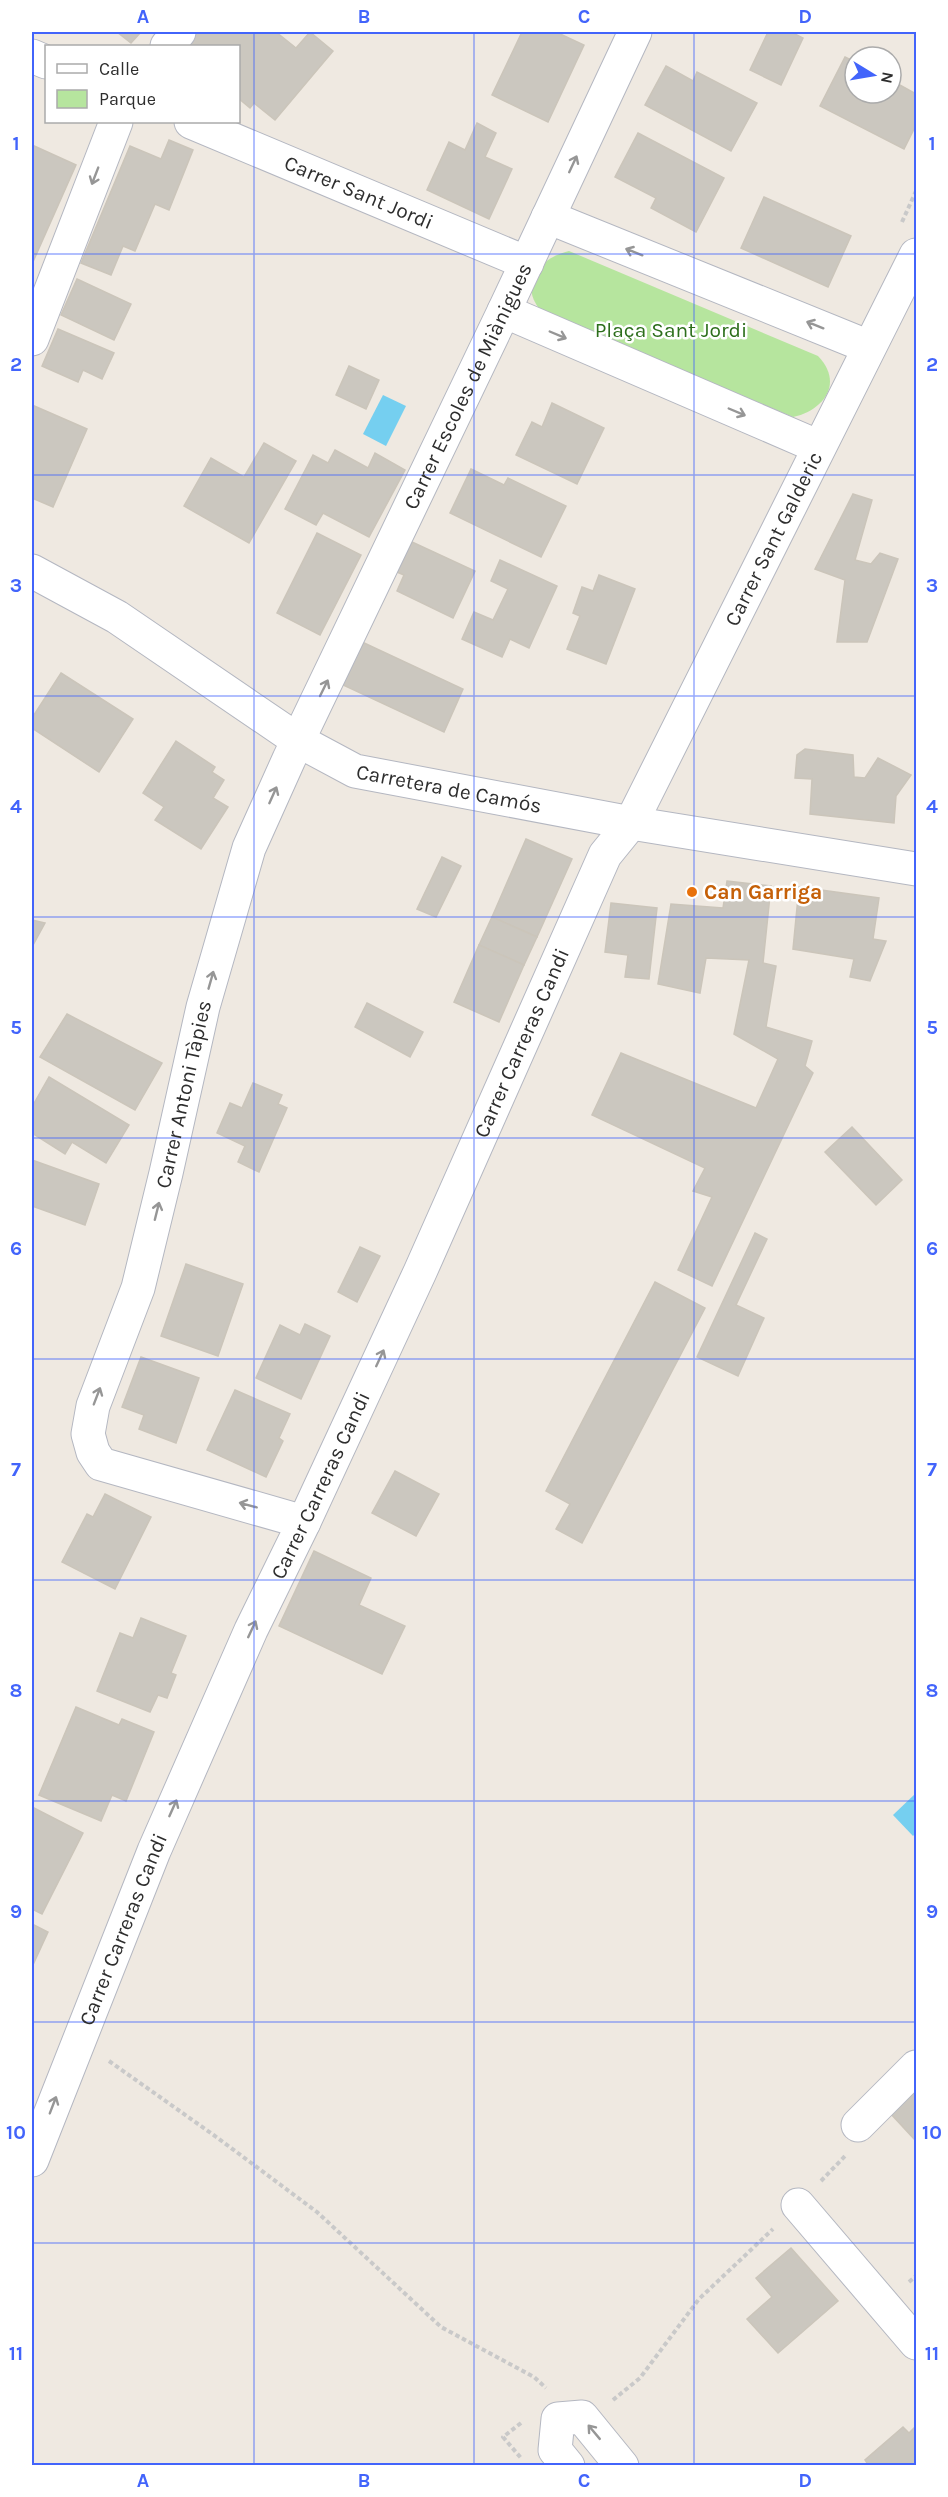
<svg xmlns="http://www.w3.org/2000/svg" width="948" height="2497" font-family="Karla,sans-serif">
<rect width="100%" height="100%" fill="#efe9e1"/>
<path fill="#b6e59e" d="M569,251l249,105c26,27 6,54 -25,61l-252,-106c-23,-27 -2,-53 28,-60z"/>
<g fill="#75cff0">
<polygon points="383,395 406,406 386,446 363,434"/>
<polygon points="916,1793 916,1833 913,1836 893,1815"/>
</g>
<g fill="#cbc7bf" stroke="#cbc5ba" stroke-width="1.5">
<polygon points="117,32 141,32 131,43"/>
<polygon points="196,32 276,32 296,48 310,32 333,51 275,120 254,103 250,108 238,98 238,46 183,46"/>
<polygon points="522,32 556,32 584,45 548,122 492,95"/>
<polygon points="768,32 791,32 803,38 781,85 750,70"/>
<polygon points="845,57 855,62 855,93 891,93 891,80 916,94 916,125 904,149 820,106"/>
<polygon points="666,66 693,81 697,72 757,103 731,151 645,105"/>
<polygon points="477,123 496,133 485,157 512,169 489,219 427,190 449,142 465,150"/>
<polygon points="638,133 724,178 696,232 651,208 656,198 615,177"/>
<polygon points="169,140 193,150 169,210 155,204 135,251 123,246 111,275 81,263 130,146 161,159"/>
<polygon points="32,145 76,165 32,264"/>
<polygon points="764,197 851,236 828,287 741,248"/>
<polygon points="77,279 131,304 114,340 61,315"/>
<polygon points="58,329 114,353 102,379 83,370 78,382 42,366"/>
<polygon points="349,366 379,380 366,409 336,395"/>
<polygon points="552,403 604,428 577,484 516,455 532,422 542,427"/>
<polygon points="32,405 87,429 53,507 32,498"/>
<polygon points="264,443 296,461 249,543 184,506 211,458 244,477"/>
<polygon points="335,450 368,468 375,453 405,470 369,537 323,513 316,525 285,509 313,455 328,463"/>
<polygon points="471,469 504,485 508,478 566,506 541,557 450,513"/>
<polygon points="853,494 872,500 855,560 871,564 880,553 898,559 867,642 837,642 845,580 815,569"/>
<polygon points="317,533 361,555 320,635 277,613"/>
<polygon points="412,542 475,571 453,618 397,591 404,575 397,572"/>
<polygon points="500,560 557,586 529,648 510,639 502,657 462,639 474,612 493,620 508,589 491,581"/>
<polygon points="599,575 635,589 606,664 567,649 580,616 573,613 582,587 593,591"/>
<polygon points="362,642 463,689 444,732 343,685"/>
<polygon points="61,673 133,719 99,772 32,728 32,718"/>
<polygon points="176,741 215,767 212,772 224,780 213,798 228,807 201,849 155,820 164,807 143,793"/>
<polygon points="805,749 853,755 854,777 865,778 878,758 911,775 896,796 894,823 810,814 812,779 795,778 797,755"/>
<polygon points="526,839 572,859 537,937 492,917"/>
<polygon points="442,857 461,866 436,917 417,909"/>
<polygon points="727,881 771,886 763,963 776,966 766,1027 812,1041 805,1066 813,1073 712,1286 678,1270 712,1197 693,1191 705,1168 592,1115 621,1053 756,1108 778,1059 734,1034 749,960 706,958 700,993 658,984 671,904 723,908"/>
<polygon points="799,887 879,898 873,939 886,941 870,981 850,977 854,959 793,949"/>
<polygon points="611,903 657,908 649,979 625,977 628,955 605,952"/>
<polygon points="492,917 537,937 524,965 479,945"/>
<polygon points="32,920 45,923 32,947"/>
<polygon points="479,945 524,965 499,1022 454,1002"/>
<polygon points="367,1003 423,1032 410,1057 355,1027"/>
<polygon points="67,1014 162,1063 135,1110 40,1057"/>
<polygon points="49,1077 129,1125 106,1163 72,1142 65,1154 32,1133 32,1107"/>
<polygon points="253,1083 282,1095 278,1104 287,1108 259,1172 238,1162 245,1146 217,1133 230,1103 242,1108"/>
<polygon points="852,1127 902,1180 876,1205 825,1152"/>
<polygon points="32,1160 99,1184 85,1225 32,1206"/>
<polygon points="755,1233 767,1239 736,1305 764,1318 738,1376 697,1357"/>
<polygon points="360,1247 380,1256 357,1302 338,1292"/>
<polygon points="186,1264 243,1284 218,1356 161,1336"/>
<polygon points="655,1282 705,1308 582,1543 556,1529 570,1504 546,1491"/>
<polygon points="305,1324 330,1336 301,1399 256,1378 280,1325 300,1335"/>
<polygon points="141,1357 199,1378 176,1443 139,1429 144,1415 122,1407"/>
<polygon points="235,1390 290,1414 279,1438 283,1441 266,1477 207,1450"/>
<polygon points="395,1471 439,1494 416,1536 372,1513"/>
<polygon points="105,1494 151,1517 115,1589 62,1562 87,1514 93,1517"/>
<polygon points="314,1551 371,1578 359,1605 405,1626 382,1674 279,1626"/>
<polygon points="141,1618 186,1636 171,1673 176,1675 167,1698 158,1695 150,1712 97,1691 120,1633 133,1638"/>
<polygon points="76,1707 119,1725 122,1719 154,1732 126,1801 112,1795 101,1821 39,1795"/>
<polygon points="32,1807 83,1833 42,1914 32,1909"/>
<polygon points="32,1924 48,1932 32,1967"/>
<polygon points="916,2086 916,2141 890,2113"/>
<polygon points="791,2248 838,2301 778,2353 747,2319 772,2297 756,2278"/>
<polygon points="916,2426 916,2466 869,2466 865,2460 903,2427 909,2433"/>
</g>
<g fill="none" stroke-linecap="round" stroke-linejoin="round">
<g stroke="#b4b7c1" stroke-width="35">
<g id="street">
<polyline points="167,46 179,32"/>
<polyline points="32,56 46,62"/>
<path id="s1" d="M191,122l336,141"/>
<polyline points="548,217 869,347"/>
<polyline points="504,311 819,447"/>
<polyline points="32,339 116,122"/>
<path id="s2" d="M304,1522l-203,-58 -8,-12 -5,-18 5,-28 45,-118 28,-115 37,-166 46,-159 40,-89 215,-448 131,-279"/>
<polyline points="858,2125 916,2067"/>
<path id="s3" d="M32,2160l122,-309 97,-221 53,-108 116,-250 185,-417 26,-32"/>
<polyline points="798,2205 916,2343"/>
<polyline points="568,2466 555,2450 558,2419 582,2417 622,2466"/>
</g>
</g>
<g stroke="#b4b7c1" stroke-width="35">
<g id="secondary">
<path id="s4" d="M32,571l85,46 182,124 56,30 276,52 285,46"/>
<path id="s5" d="M631,823l285,-568"/>
</g>
</g>
<g stroke="#c9c9c9" stroke-width="4" stroke-dasharray="4.5 3" stroke-linecap="butt">
<polyline points="902,222 916,191"/>
<polyline points="109,2061 215,2136 317,2212 441,2327 534,2377 546,2388"/>
<polyline points="821,2181 845,2156"/>
<polyline points="909,2282 916,2276"/>
<polyline points="613,2400 640,2378 699,2299 773,2229"/>
<polyline points="521,2423 503,2437 521,2458"/>
</g>
<use href="#street" stroke="#fff" stroke-width="33"/>
<use href="#secondary" stroke="#fff" stroke-width="33"/>
</g>
<defs><path id="oneway-shaft" d="M-6 0H5M1.5-3L5.5 0L1.5 3" fill="none" stroke-width="1.6" stroke-linecap="round" stroke-linejoin="round" transform="scale(1.5)"/></defs>
<g stroke="#969696">
<use href="#oneway-shaft" transform="translate(573 164) rotate(-65)"/>
<use href="#oneway-shaft" transform="translate(95 176) rotate(111)"/>
<use href="#oneway-shaft" transform="translate(634 252) rotate(-158)"/>
<use href="#oneway-shaft" transform="translate(815 325) rotate(-158)"/>
<use href="#oneway-shaft" transform="translate(558 335) rotate(23)"/>
<use href="#oneway-shaft" transform="translate(737 412) rotate(23)"/>
<use href="#oneway-shaft" transform="translate(324 688) rotate(-64)"/>
<use href="#oneway-shaft" transform="translate(273 795) rotate(-66)"/>
<use href="#oneway-shaft" transform="translate(211 980) rotate(-74)"/>
<use href="#oneway-shaft" transform="translate(157 1211) rotate(-76)"/>
<use href="#oneway-shaft" transform="translate(380 1358) rotate(-65)"/>
<use href="#oneway-shaft" transform="translate(97 1396) rotate(-69)"/>
<use href="#oneway-shaft" transform="translate(248 1505) rotate(-165)"/>
<use href="#oneway-shaft" transform="translate(252 1629) rotate(-65)"/>
<use href="#oneway-shaft" transform="translate(173 1808) rotate(-66)"/>
<use href="#oneway-shaft" transform="translate(53 2105) rotate(-69)"/>
<use href="#oneway-shaft" transform="translate(594 2432) rotate(-130)"/>
</g>
<path fill="none" stroke="#4264fb" stroke-width="1.5" stroke-opacity="0.55" d="M254,32v2434M474,32v2434M694,32v2434M32,254h884M32,475h884M32,696h884M32,917h884M32,1138h884M32,1359h884M32,1580h884M32,1801h884M32,2022h884M32,2243h884"/>
<circle fill="#e8710a" stroke="#fff" stroke-width="2" cx="692" cy="892" r="6"/>
<g text-anchor="middle" dominant-baseline="central" stroke-width="5" stroke-linejoin="round" paint-order="stroke">
<g font-size="21" fill="#2e2e2e" stroke="#fff">
<text stroke="none"><textPath href="#s1" startOffset="182">Carrer Sant Jordi</textPath></text>
<text stroke="none"><textPath href="#s2" startOffset="1364">Carrer Escoles de Miànigues</textPath></text>
<text stroke="none"><textPath href="#s5" startOffset="318">Carrer Sant Galderic</textPath></text>
<text stroke="none"><textPath href="#s4" startOffset="476">Carretera de Camós</textPath></text>
<text stroke="none"><textPath href="#s3" startOffset="1220">Carrer Carreras Candi</textPath></text>
<text stroke="none"><textPath href="#s2" startOffset="598">Carrer Antoni Tàpies</textPath></text>
<text stroke="none"><textPath href="#s3" startOffset="734">Carrer Carreras Candi</textPath></text>
<text stroke="none"><textPath href="#s3" startOffset="248">Carrer Carreras Candi</textPath></text>
</g>
<g font-size="21" fill="#2c6e1b" stroke="#fff">
<text x="671" y="330">Plaça Sant Jordi</text>
</g>
<g font-size="21" font-weight="bold" fill="#c56008" stroke="#fff" text-anchor="start">
<text x="704" y="892">Can Garriga</text>
</g>
</g>
<rect width="948" height="2497" fill="none" stroke="#ffffff" stroke-width="66"/>
<rect x="45" y="45" width="195" height="78" fill="#ffffff" stroke="#ababab" stroke-width="1.5"/>
<rect x="57" y="64" width="30" height="9" fill="#ffffff" stroke="#ababab" stroke-width="1.5"/>
<text x="99" y="75" font-size="18" fill="#2e2e2e">Calle</text>
<rect x="57" y="90" width="30" height="18" fill="#b6e59e" stroke="#ababab" stroke-width="1.5"/>
<text x="99" y="105" font-size="18" fill="#2e2e2e">Parque</text>
<g transform="translate(873 75) rotate(101)"><circle r="28" fill="#ffffff" stroke="#ababab" stroke-width="1.5"/>
<path d="M0-4.5L10 22L0 15L-10 22Z" fill="#4264fb"/>
<text y="-9" font-size="16" font-weight="bold" text-anchor="middle" fill="#2e2e2e">N</text>
</g>
<rect x="33" y="33" width="882" height="2431" fill="none" stroke="#4264fb" stroke-width="2"/>
<g font-size="20" text-anchor="middle" font-weight="bold" fill="#4264fb">
<text x="143" y="23">A</text>
<text x="364" y="23">B</text>
<text x="584" y="23">C</text>
<text x="805" y="23">D</text>
<text x="16" y="150">1</text>
<text x="932" y="150">1</text>
<text x="16" y="371">2</text>
<text x="932" y="371">2</text>
<text x="16" y="592">3</text>
<text x="932" y="592">3</text>
<text x="16" y="813">4</text>
<text x="932" y="813">4</text>
<text x="16" y="1034">5</text>
<text x="932" y="1034">5</text>
<text x="16" y="1255">6</text>
<text x="932" y="1255">6</text>
<text x="16" y="1476">7</text>
<text x="932" y="1476">7</text>
<text x="16" y="1697">8</text>
<text x="932" y="1697">8</text>
<text x="16" y="1918">9</text>
<text x="932" y="1918">9</text>
<text x="16" y="2139">10</text>
<text x="932" y="2139">10</text>
<text x="16" y="2360">11</text>
<text x="932" y="2360">11</text>
<text x="143" y="2487">A</text>
<text x="364" y="2487">B</text>
<text x="584" y="2487">C</text>
<text x="805" y="2487">D</text>
</g>
</svg>
